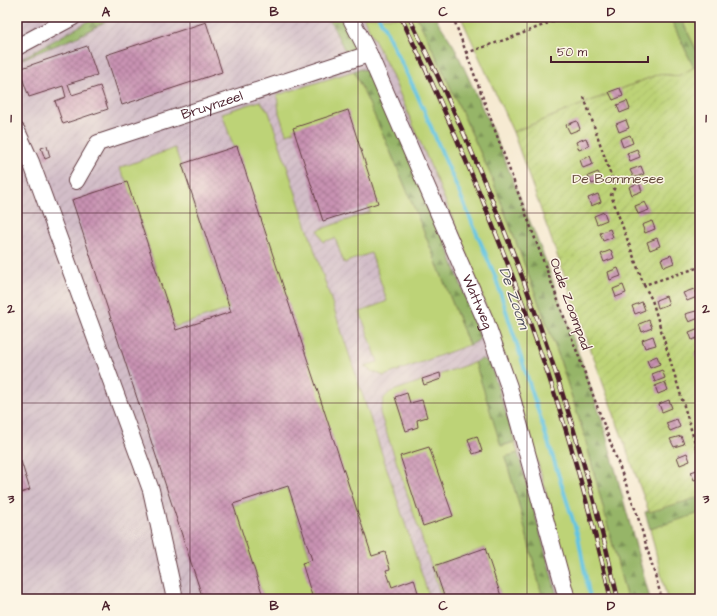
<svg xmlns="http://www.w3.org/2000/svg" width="717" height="616" font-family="'Architects Daughter',sans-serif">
<defs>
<pattern id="industrial-furrows" width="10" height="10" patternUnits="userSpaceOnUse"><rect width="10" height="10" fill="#d2bdc8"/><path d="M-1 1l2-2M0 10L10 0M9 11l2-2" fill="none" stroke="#b6a2ac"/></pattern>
<pattern id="forest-firs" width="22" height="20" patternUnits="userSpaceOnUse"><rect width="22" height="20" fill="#96b568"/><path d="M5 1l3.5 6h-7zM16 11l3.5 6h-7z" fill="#7c9356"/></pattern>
<pattern id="garden-furrows" width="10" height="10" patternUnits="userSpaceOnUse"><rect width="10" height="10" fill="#bdd377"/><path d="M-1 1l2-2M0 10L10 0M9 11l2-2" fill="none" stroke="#a4b567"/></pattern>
<pattern id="building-cross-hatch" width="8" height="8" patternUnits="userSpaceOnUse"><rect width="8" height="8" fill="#c892b2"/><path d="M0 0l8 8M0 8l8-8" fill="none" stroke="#a47791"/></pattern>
</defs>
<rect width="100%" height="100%" fill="#fcf5e5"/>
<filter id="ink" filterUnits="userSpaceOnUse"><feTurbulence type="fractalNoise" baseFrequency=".025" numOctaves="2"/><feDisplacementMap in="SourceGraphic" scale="8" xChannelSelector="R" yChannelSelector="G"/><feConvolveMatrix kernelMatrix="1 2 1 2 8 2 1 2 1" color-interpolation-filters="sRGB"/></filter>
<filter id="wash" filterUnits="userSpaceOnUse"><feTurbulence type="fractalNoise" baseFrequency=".012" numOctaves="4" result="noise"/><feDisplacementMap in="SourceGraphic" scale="16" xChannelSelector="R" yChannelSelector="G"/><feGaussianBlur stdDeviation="0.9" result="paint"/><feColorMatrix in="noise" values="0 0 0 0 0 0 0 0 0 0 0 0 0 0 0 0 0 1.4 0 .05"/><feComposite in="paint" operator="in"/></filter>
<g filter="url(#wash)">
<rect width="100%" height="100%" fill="#f6ead2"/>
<polygon fill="url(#industrial-furrows)" points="17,17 391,17 572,517 580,599 17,599"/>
<g fill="#bdd377" stroke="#847951">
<polygon points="363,17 417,17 438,60 492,178 558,354 584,434 627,599 575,599 540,470 506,361 459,233 390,71"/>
<polygon points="461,17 670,17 694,68 678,76 659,74 513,132"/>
<polygon points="680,17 700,17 700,53 698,53"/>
<path d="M354,71c42,89 79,182 115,274l-85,31 -13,-5 -7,-5 14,-4 -18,-50 27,-11 -16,-48 -27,10 -9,-25 -12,4 -5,-12 52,-18 -32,-96 -52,18 -7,-21 -2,-18z"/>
<polygon points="260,101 269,112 430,599 385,599 222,113"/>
<polygon points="175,148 229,309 175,327 127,182 119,168"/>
<polygon points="475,362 502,446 515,442 518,453 505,457 518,501 543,599 502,599 485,548 434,566 445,599 442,599 380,413 384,398 390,392"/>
<polygon points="287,488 324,599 264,599 233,506"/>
<polygon points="700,502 700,599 667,599 650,529"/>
</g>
<g fill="url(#forest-firs)" stroke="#706a4a">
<polygon points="96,17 114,17 79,36 17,61"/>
<polygon points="328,17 344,17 362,50 347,55"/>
<polygon points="417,17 435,17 454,46 495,136 545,259 602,420 650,599 627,599 584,434 558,354 492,178 438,60"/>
<polygon points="670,17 680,17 698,53 700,53 700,65 694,68"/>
<path d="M358,69l14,1 72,168 36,99c-2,5 -6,6 -11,8 -36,-92 -73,-185 -115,-274z"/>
<polygon points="481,359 485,360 490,363 515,442 501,446 475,362"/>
<polygon points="518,453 558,599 543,599 518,501 505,457"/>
<polygon points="700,494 700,513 650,529 645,512"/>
</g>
<polygon fill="url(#garden-furrows)" stroke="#847951" points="700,64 700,497 649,512 513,132 659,74 678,76"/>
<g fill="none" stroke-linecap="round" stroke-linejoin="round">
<polyline stroke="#63c4e1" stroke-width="4" points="379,17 416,92 495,276 578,536 590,599"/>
</g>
<g id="blocks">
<g fill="url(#building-cross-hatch)">
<polygon points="206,22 222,72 122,105 106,55"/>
<polygon points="87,46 97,75 68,84 72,95 100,86 108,109 63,124 55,101 66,97 63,86 29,97 19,69"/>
<polygon points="620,88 623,96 613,100 609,92"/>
<polygon points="627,101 630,109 620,113 617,105"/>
<polygon points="348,110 378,203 323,221 293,128"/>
<polygon points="626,120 629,128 619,132 616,124"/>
<polygon points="577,121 580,129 570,133 566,125"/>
<polygon points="630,135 633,143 623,147 620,139"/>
<polygon points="586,138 589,146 579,150 576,142"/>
<polygon points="47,146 50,157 45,159 41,148"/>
<polygon points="237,146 372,556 385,552 390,569 386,570 392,587 414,579 419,596 411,599 313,599 302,563 312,560 288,486 233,504 264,599 203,599 72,200 127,182 176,330 231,312 182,164"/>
<polygon points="637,149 640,157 630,161 627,153"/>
<polygon points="590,156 593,164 583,168 580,160"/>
<polygon points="641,166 644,174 634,178 630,170"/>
<polygon points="598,172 602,180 592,184 588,176"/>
<polygon points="639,183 642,191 632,195 629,187"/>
<polygon points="598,194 601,202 591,206 588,198"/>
<polygon points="645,202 649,210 638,214 635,206"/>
<polygon points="604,212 607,220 597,224 594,216"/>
<polygon points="652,221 655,229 645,233 642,225"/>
<polygon points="610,229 613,237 603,241 600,233"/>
<polygon points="657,238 660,246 650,250 647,242"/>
<polygon points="611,250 614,258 604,262 601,254"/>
<polygon points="671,255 674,263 664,267 661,259"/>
<polygon points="618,268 621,276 610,280 608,272"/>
<polygon points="623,285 626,293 616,297 613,289"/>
<polygon points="694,289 697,297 687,301 683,293"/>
<polygon points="666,296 669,304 658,308 656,300"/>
<polygon points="642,302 645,310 635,314 632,306"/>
<polygon points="696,311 699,318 689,322 685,314"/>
<polygon points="649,320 652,328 642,332 639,324"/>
<polygon points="699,328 700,337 692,340 689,332"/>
<polygon points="653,336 656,345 645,348 642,340"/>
<polygon points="700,351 700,360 697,361 694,353"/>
<polygon points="657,356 660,364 650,368 647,360"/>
<polygon points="662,370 665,378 655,382 652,374"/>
<polygon points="440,373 441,379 424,385 422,379"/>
<polygon points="665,382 668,390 658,394 655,386"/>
<polygon points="407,393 410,403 422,400 427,417 417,420 418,427 406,431 395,397"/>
<polygon points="669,400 672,408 662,412 659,404"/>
<polygon points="677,419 680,427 670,431 666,423"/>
<polygon points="477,436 482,451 473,454 468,439"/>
<polygon points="681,436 684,444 674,447 670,439"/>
<polygon points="429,447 453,516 423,526 400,456"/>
<polygon points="687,453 690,461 680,465 677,457"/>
<polygon points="21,461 30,490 17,494 17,463"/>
<polygon points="700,469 700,478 694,480 691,472"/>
<polygon points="485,548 502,599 445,599 434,566"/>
</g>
</g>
</g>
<g filter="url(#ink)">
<use href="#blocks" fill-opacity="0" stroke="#643d44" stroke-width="1"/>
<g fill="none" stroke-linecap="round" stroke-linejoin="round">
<g stroke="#643d44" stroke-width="18">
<g id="minor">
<path id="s1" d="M350,17l19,37 117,268 23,65 58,212"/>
<polyline points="17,47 73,17"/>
<polyline points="17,131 31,162 151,490 175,599"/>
<path id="s2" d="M76,181l22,-38 271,-89"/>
</g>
</g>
<g stroke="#643d44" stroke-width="2.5" stroke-dasharray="3 3" stroke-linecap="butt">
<polyline points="453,17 637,514 662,599"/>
<polyline points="466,53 513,37 564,17"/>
<polyline points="584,97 615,187 611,195 644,285 700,267"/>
<polyline points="644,285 652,300 700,459"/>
</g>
<use href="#minor" stroke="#fff" stroke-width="16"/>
<g stroke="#4a1f2b" stroke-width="4.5">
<g id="rail">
<path d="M401,17c56,116 105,235 147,357 25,74 45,149 63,225"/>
<path d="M409,17c92,184 164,381 209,582"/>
</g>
</g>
<use href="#rail" stroke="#fcf5e5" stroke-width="3" stroke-dasharray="9" stroke-linecap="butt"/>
</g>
</g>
<path fill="none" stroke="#4a1f2b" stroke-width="1" stroke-opacity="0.55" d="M190,17v582M358,17v582M527,17v582M17,213h683M17,403h683"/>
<g text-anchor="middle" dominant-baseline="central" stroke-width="3" stroke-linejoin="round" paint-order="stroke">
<g font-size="14" fill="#4a1f2b" stroke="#fcf5e5">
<text stroke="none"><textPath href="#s2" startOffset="164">Bruynzeel</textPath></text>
<text stroke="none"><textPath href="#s1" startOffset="312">Wattweg</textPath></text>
<text transform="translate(570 304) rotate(70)">Oude Zoompad</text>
</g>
<g font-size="14" fill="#674c3e" stroke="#fcf5e5">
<text x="618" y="179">De Bommesee</text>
</g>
<g font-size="15" font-style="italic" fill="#525162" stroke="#fcf5e5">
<text transform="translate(514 298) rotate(71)">De Zoom</text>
</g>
</g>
<rect width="717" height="616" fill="none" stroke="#fcf5e5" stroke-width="44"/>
<path d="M551 56v6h97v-6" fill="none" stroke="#4a1f2b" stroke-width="2"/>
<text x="557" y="56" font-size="12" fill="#4a1f2b" stroke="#fcf5e5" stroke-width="3" paint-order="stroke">50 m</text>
<rect x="22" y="22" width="673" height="572" fill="none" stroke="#4a1f2b" stroke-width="1.5"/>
<g font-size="13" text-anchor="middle" font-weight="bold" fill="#4a1f2b">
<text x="106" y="16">A</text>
<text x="274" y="16">B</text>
<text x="443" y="16">C</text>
<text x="611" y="16">D</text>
<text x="11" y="122">1</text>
<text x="706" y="122">1</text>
<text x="11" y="313">2</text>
<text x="706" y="313">2</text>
<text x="11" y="503">3</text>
<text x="706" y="503">3</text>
<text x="106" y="610">A</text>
<text x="274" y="610">B</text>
<text x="443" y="610">C</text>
<text x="611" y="610">D</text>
</g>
</svg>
